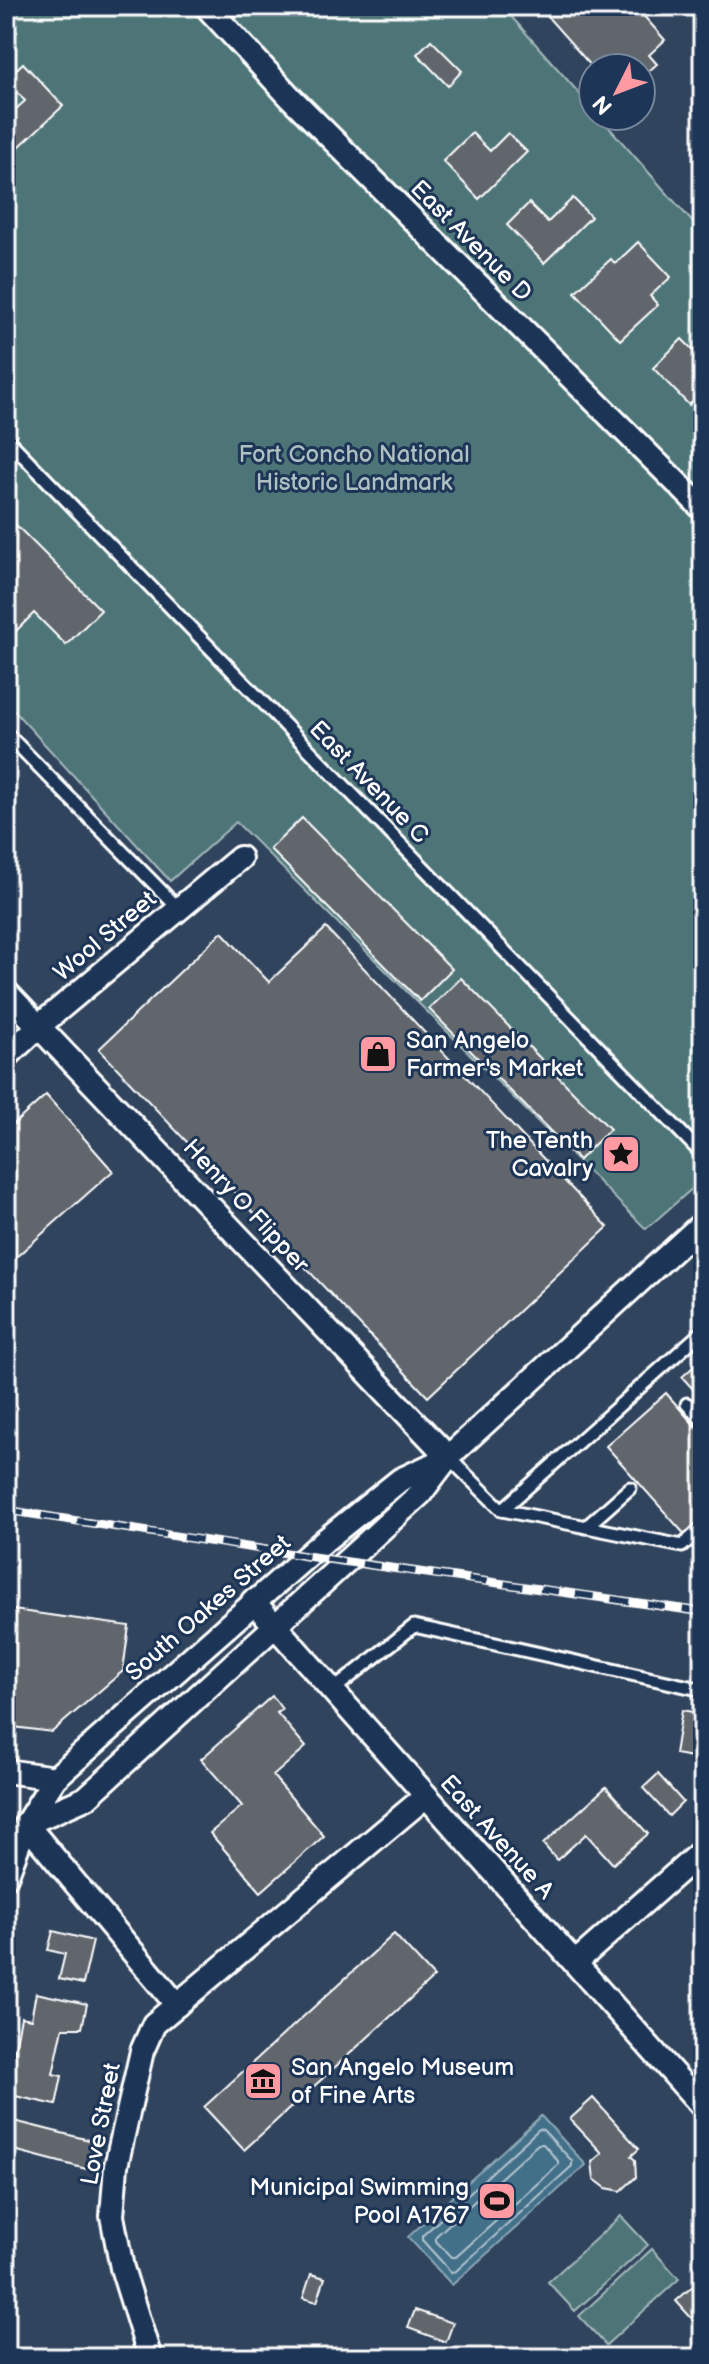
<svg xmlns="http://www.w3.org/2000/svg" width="709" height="2364" font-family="'Balsamiq Sans',sans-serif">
<rect width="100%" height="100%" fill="#31445d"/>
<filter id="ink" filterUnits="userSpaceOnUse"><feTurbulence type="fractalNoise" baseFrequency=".0125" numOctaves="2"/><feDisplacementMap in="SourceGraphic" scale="16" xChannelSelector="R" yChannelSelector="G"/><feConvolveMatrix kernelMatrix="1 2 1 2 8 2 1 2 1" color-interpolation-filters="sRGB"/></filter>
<g filter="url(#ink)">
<g fill="#4d7478" stroke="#a6babc" stroke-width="2">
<polygon points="6,6 502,6 593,109 593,116 599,116 703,234 703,1179 646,1229 236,822 170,881 6,702"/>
<polygon points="621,2216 648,2245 575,2311 548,2282"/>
<polygon points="652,2249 679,2279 606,2345 579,2316"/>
</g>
<polygon fill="#436f89" stroke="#8ea9b8" stroke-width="2" points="541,2116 586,2165 452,2285 408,2237"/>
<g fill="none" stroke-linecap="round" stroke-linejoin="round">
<g stroke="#b4c5d0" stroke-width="2">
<polygon points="539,2129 543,2130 572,2161 572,2166 456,2271 451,2272 422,2240 422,2236"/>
<polygon points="538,2144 543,2144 558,2161 558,2165 456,2257 451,2257 436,2241 436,2236"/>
</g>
</g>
<g fill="#60666c" stroke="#fff" stroke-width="2">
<polygon points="538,6 635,6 665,40 649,55 657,64 641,78 641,68 593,68"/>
<polygon points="6,20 17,32 7,42 6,41"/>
<polygon points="431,40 462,71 448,86 417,54"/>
<polygon points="23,63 63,106 6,159 6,118 25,101 6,79"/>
<polygon points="472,133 490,151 508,133 527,152 479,199 443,161"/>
<polygon points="573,198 591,217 544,263 507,225 529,203 548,222"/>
<polygon points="638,242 671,277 650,296 658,305 620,340 575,292 611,259 615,264"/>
<polygon points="682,339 696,353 703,346 703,391 689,405 653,368"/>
<polygon points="10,519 101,610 66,645 34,613 6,641 8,582 6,523"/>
<polygon points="302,818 452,969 420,1001 270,849"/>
<polygon points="326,928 608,1227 428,1397 99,1049 222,932 269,982"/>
<polygon points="461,978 610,1129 579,1160 429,1009"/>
<polygon points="46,1095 113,1171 6,1266 6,1131"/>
<polygon points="703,1358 703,1400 682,1377"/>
<polygon points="666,1393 703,1435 703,1523 687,1537 606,1446"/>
<polygon points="6,1609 129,1626 123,1671 52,1732 6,1726"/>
<polygon points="272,1696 282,1709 277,1713 306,1747 273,1776 324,1836 261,1892 210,1833 242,1806 201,1759"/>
<polygon points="682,1710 703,1714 703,1759 675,1754"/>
<polygon points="658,1774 683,1802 669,1816 643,1788"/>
<polygon points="606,1787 648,1834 613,1864 586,1834 557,1860 543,1844"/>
<polygon points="53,1931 93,1941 83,1984 59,1979 65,1954 48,1950"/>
<polygon points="394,1934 434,1977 244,2150 204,2107"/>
<polygon points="36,1993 87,2004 82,2028 63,2028 53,2074 62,2076 56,2105 6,2094 21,2017 31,2019"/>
<polygon points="593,2098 639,2149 631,2156 635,2160 636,2177 621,2191 606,2188 594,2179 592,2162 602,2153 570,2119"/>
<polygon points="6,2119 97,2142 90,2170 6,2148"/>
<polygon points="311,2274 325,2278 317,2302 303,2298"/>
<polygon points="703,2277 703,2331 676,2301"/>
<polygon points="415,2310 453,2323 446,2342 408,2328"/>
</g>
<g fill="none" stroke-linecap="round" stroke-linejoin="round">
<g stroke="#fff" stroke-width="17">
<g id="lane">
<polyline points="6,438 703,1155"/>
<polyline points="6,733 179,909"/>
<polyline points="687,1404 703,1421"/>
<polyline points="448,1457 502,1510 682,1546 703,1527"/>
<polyline points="502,1510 703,1331"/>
<polyline points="586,1527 630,1488"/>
<polyline points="332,1691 414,1626 703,1690"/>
</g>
</g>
<g stroke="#fff" stroke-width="28">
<g id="street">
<polyline points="206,6 291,98 703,509"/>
<polyline points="6,992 448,1457"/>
<polyline points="6,1057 39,1026 240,858"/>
<polyline points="253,1601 703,2107"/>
<polyline points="6,1771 55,1778"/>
<polyline points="26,1824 86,1798 420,1494 448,1457 703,1223"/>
<polyline points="26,1824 177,2005"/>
<polyline points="6,1877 26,1824 55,1778 324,1541 400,1480 443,1460"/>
<polyline points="575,1963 703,1850"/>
<polyline points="150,2358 122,2268 112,2216 116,2166 142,2051 154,2024 426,1796"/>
</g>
</g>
<use href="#lane" stroke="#1d3557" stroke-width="11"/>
<use href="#street" stroke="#1d3557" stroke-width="22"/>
<g stroke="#fff" stroke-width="9">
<polyline id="rail" points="6,1510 306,1556 703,1612"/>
</g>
<use href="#rail" stroke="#1d3557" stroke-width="6" stroke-dasharray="18" stroke-linecap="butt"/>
</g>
</g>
<defs>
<g id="shop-square" transform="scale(2)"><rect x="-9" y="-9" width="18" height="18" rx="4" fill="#ff9aa2" stroke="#1d3557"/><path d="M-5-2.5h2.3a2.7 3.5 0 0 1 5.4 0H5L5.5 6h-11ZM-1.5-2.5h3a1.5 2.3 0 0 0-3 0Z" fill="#111"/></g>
<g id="sight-square" transform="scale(2)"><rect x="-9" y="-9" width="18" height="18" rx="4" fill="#ff9aa2" stroke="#1d3557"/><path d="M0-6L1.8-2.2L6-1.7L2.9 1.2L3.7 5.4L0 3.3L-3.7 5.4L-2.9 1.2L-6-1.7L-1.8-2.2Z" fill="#111"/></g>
<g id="museum-square" transform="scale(2)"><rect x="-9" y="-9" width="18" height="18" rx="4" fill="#ff9aa2" stroke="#1d3557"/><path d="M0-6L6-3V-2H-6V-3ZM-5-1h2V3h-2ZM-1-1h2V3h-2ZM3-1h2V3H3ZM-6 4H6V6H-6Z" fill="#111"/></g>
<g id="stadium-square" transform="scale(2)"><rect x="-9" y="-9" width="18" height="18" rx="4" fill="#ff9aa2" stroke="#1d3557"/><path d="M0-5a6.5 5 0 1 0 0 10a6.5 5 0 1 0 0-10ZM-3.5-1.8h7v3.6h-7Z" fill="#111"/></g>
</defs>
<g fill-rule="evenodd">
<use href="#shop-square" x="378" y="1054"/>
<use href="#sight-square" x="621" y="1154"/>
<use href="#museum-square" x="263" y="2081"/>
<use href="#stadium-square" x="497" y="2201"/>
</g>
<g text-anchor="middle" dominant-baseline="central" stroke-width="6" stroke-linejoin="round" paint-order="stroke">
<g font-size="24" fill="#fff" stroke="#1d3557">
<text transform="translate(471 241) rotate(45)">East Avenue D</text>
<text transform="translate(369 782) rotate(46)">East Avenue C</text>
<text transform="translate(105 936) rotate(-40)">Wool Street</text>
<text transform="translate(246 1206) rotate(47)">Henry O Flipper</text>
<text transform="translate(208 1608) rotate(-41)">South Oakes Street</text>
<text transform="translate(497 1837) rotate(48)">East Avenue A</text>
<text transform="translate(101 2124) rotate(-79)">Love Street</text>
</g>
<g font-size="24" fill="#afc0c2" stroke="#1d3557">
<text x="354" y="454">Fort Concho National<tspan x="354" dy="28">Historic Landmark</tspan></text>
</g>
<g font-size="24" fill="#fff" stroke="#1d3557" text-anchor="start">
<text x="406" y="1040">San Angelo<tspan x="406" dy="28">Farmer's Market</tspan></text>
<text x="593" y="1140" text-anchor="end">The Tenth<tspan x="593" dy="28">Cavalry</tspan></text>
<text x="291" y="2067">San Angelo Museum<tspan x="291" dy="28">of Fine Arts</tspan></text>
<text x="469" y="2187" text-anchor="end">Municipal Swimming<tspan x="469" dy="28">Pool A1767</tspan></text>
</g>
</g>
<rect width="709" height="2364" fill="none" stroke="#1d3557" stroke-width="32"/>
<rect x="16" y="16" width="677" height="2332" fill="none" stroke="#fff" stroke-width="3" filter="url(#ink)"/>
<g transform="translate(617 92) rotate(228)"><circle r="38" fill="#1d3557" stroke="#77869a" stroke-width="2"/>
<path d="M0-6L14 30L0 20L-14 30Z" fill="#ff9aa2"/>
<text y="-12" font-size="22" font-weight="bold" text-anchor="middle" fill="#ffffff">N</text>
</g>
</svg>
